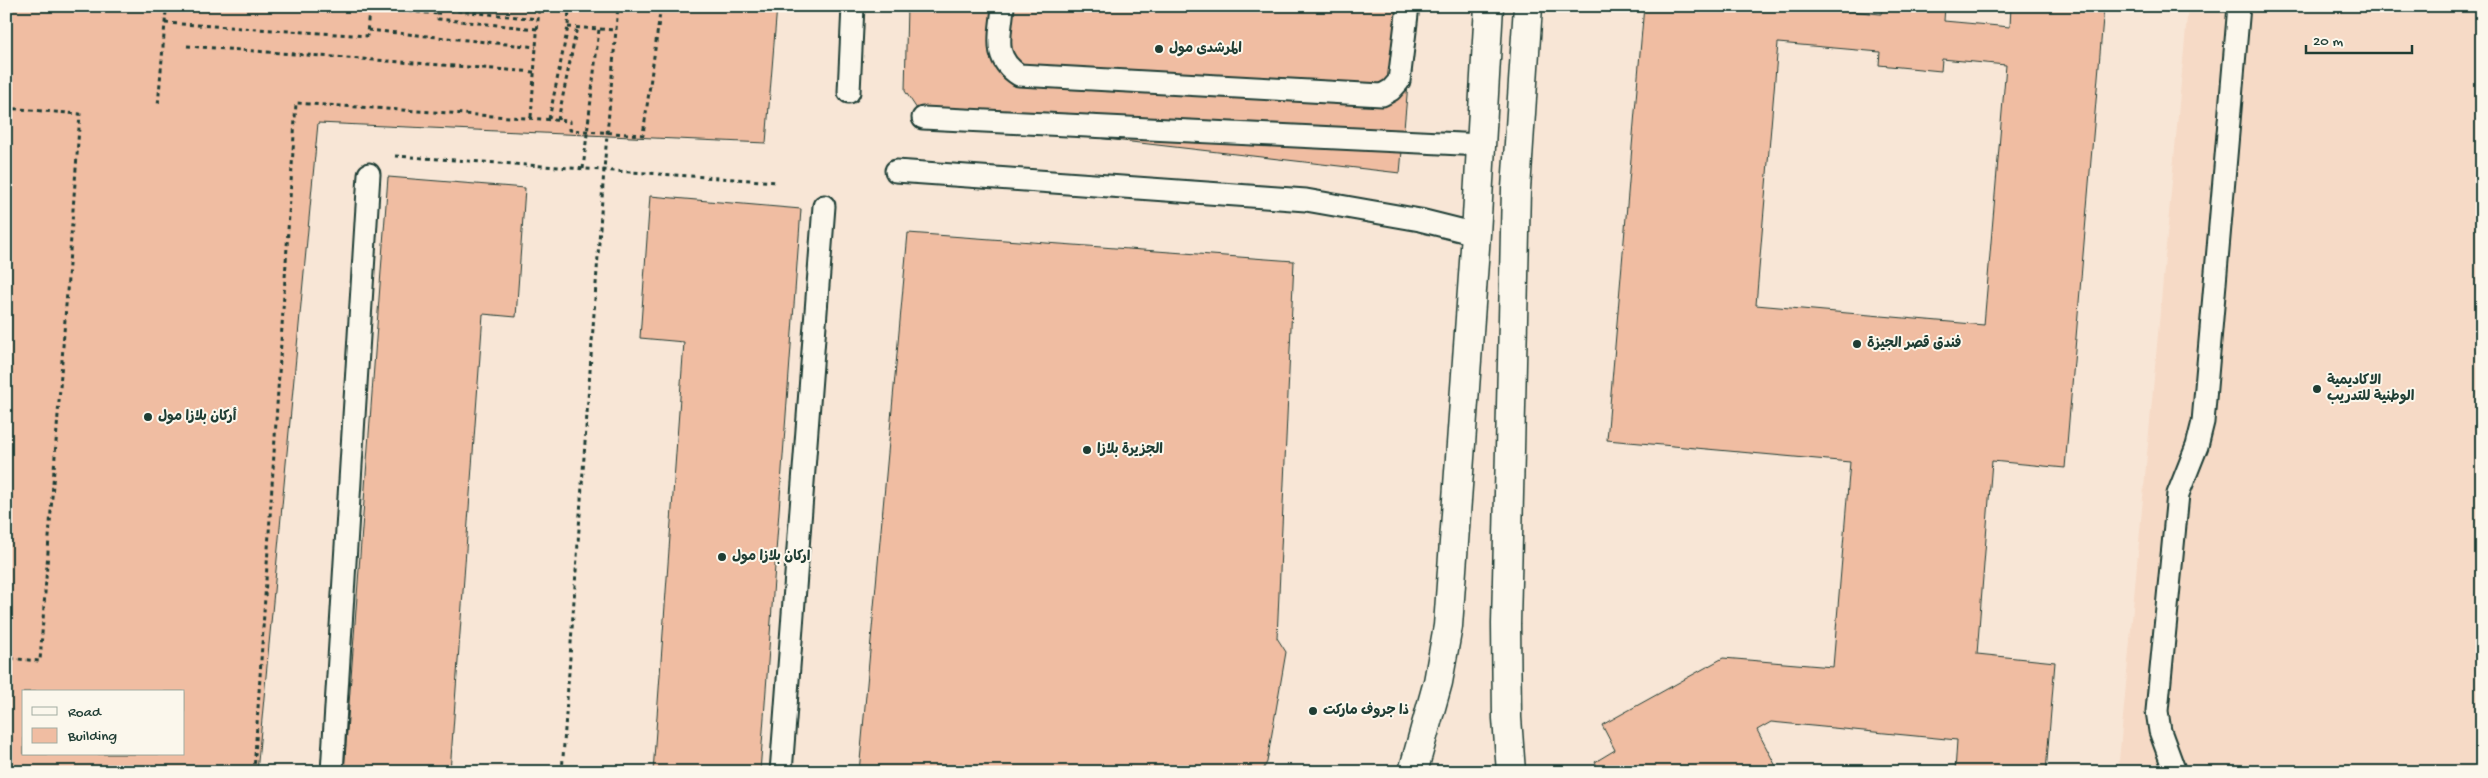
<svg xmlns="http://www.w3.org/2000/svg" width="2488" height="778" font-family="'Gochi Hand','Playpen Sans Arabic',sans-serif">
<rect width="100%" height="100%" fill="#f8e6d6"/>
<filter id="ink" filterUnits="userSpaceOnUse"><feTurbulence type="fractalNoise" baseFrequency=".02" numOctaves="2"/><feDisplacementMap in="SourceGraphic" scale="10" xChannelSelector="R" yChannelSelector="G"/><feConvolveMatrix kernelMatrix="1 2 1 2 8 2 1 2 1" color-interpolation-filters="sRGB"/></filter>
<g filter="url(#ink)">
<polygon fill="#f6dac6" points="2188,6 2482,6 2482,772 2118,772"/>
<g fill="#f0bda2" stroke="#1f3d34" fill-rule="evenodd">
<path d="M6,6h771l-11,137 -448,-20 -61,649h-251zM24,692h160v62h-160z"/>
<polygon points="907,6 1415,6 1400,173 923,118 905,91"/>
<path d="M1644,6h150l87,8 1,-8h63l-1,15 66,6 1,-21h93l-39,462 -73,-7 -15,193 78,8 -9,110h-91l2,-32 -186,-18 -14,8 22,42h-178l-6,-10 20,-12 -13,-25 121,-67 110,9 17,-205 -243,-22zM1778,43l102,9 -1,13 62,6 1,-12 64,6 -22,260 -228,-20z"/>
<polygon points="388,177 525,188 516,317 483,314 450,772 344,772"/>
<polygon points="650,196 801,209 760,772 653,772 684,342 640,338"/>
<polygon points="908,233 1294,261 1277,638 1286,652 1267,762 1262,772 859,772"/>
</g>
<g fill="none" stroke-linecap="round" stroke-linejoin="round">
<g stroke="#1f3d34" stroke-width="25">
<g id="lane">
<path d="M1003,6c-2,29 -12,51 16,69l363,20 9,-5 8,-9 9,-75"/>
<polyline points="849,92 853,6"/>
<polyline points="923,118 1482,145"/>
<polyline points="896,171 1306,200 1420,220 1476,234"/>
<polyline points="332,772 369,174"/>
<polyline points="781,772 824,206"/>
<polyline points="2175,772 2160,731 2157,711 2178,494 2197,446 2203,422 2239,6"/>
</g>
</g>
<g stroke="#1f3d34" stroke-width="31">
<g id="street">
<polyline points="1413,772 1438,682 1448,626 1476,234 1489,6"/>
<polyline points="1511,772 1507,718 1506,624 1516,189 1528,6"/>
</g>
</g>
<g stroke="#1f3d34" stroke-width="3" stroke-dasharray="4 4" stroke-linecap="butt">
<polyline points="127,6 166,11 158,106"/>
<polyline points="369,8 439,14"/>
<polyline points="165,23 367,36 369,6"/>
<polyline points="568,27 616,30"/>
<polyline points="537,29 438,19 439,9 538,19"/>
<polyline points="368,30 536,47"/>
<polyline points="187,46 535,72"/>
<polyline points="6,108 80,114 40,661 6,658"/>
<polyline points="531,117 539,6"/>
<polyline points="549,119 568,27 569,6"/>
<polyline points="558,120 577,27"/>
<polyline points="395,156 778,182"/>
<polyline points="583,169 599,29"/>
<polyline points="254,772 296,103 570,121 570,130 643,135 661,6"/>
<polyline points="562,772 604,170 618,6"/>
</g>
<use href="#lane" stroke="#fbf7ec" stroke-width="21"/>
<use href="#street" stroke="#fbf7ec" stroke-width="28"/>
</g>
</g>
<g fill="#1f3d34" stroke="#fbf7ec" stroke-width="2">
<circle cx="1159" cy="49" r="5"/>
<circle cx="1857" cy="344" r="5"/>
<circle cx="2317" cy="389" r="5"/>
<circle cx="148" cy="417" r="5"/>
<circle cx="1087" cy="450" r="5"/>
<circle cx="722" cy="557" r="5"/>
<circle cx="1313" cy="711" r="5"/>
</g>
<g text-anchor="middle" dominant-baseline="central" stroke-width="4" stroke-linejoin="round" paint-order="stroke">
<g font-size="14" font-weight="bold" fill="#1f3d34" stroke="#fbf7ec" text-anchor="start">
<text x="1169" y="49">المرشدى مول</text>
<text x="1867" y="344">فندق قصر الجيزة</text>
<text x="2327" y="381">الاكاديمية<tspan x="2327" dy="16">الوطنية للتدريب</tspan></text>
<text x="158" y="417">أركان بلازا مول</text>
<text x="1097" y="450">الجزيرة بلازا</text>
<text x="732" y="557">اركان بلازا مول</text>
<text x="1323" y="711">ذا جروف ماركت</text>
</g>
</g>
<rect width="2488" height="778" fill="none" stroke="#fbf7ec" stroke-width="25"/>
<rect x="12" y="12" width="2463" height="753" fill="none" stroke="#1f3d34" stroke-width="2" filter="url(#ink)"/>
<rect x="22" y="690" width="162" height="65" fill="#fbf7ec" stroke="#a3ada2"/>
<rect x="32" y="707" width="25" height="8" fill="#fbf7ec" stroke="#a3ada2"/>
<text x="68" y="716" font-size="15" fill="#1f3d34">Road</text>
<rect x="32" y="728" width="25" height="15" fill="#f0bda2" stroke="#a3ada2"/>
<text x="68" y="740" font-size="15" fill="#1f3d34">Building</text>
<path d="M2306 45v8h106v-8" fill="none" stroke="#1f3d34" stroke-width="2.5"/>
<text x="2313" y="45" font-size="15" fill="#1f3d34" stroke="#fbf7ec" stroke-width="4" paint-order="stroke">20 m</text>
</svg>
